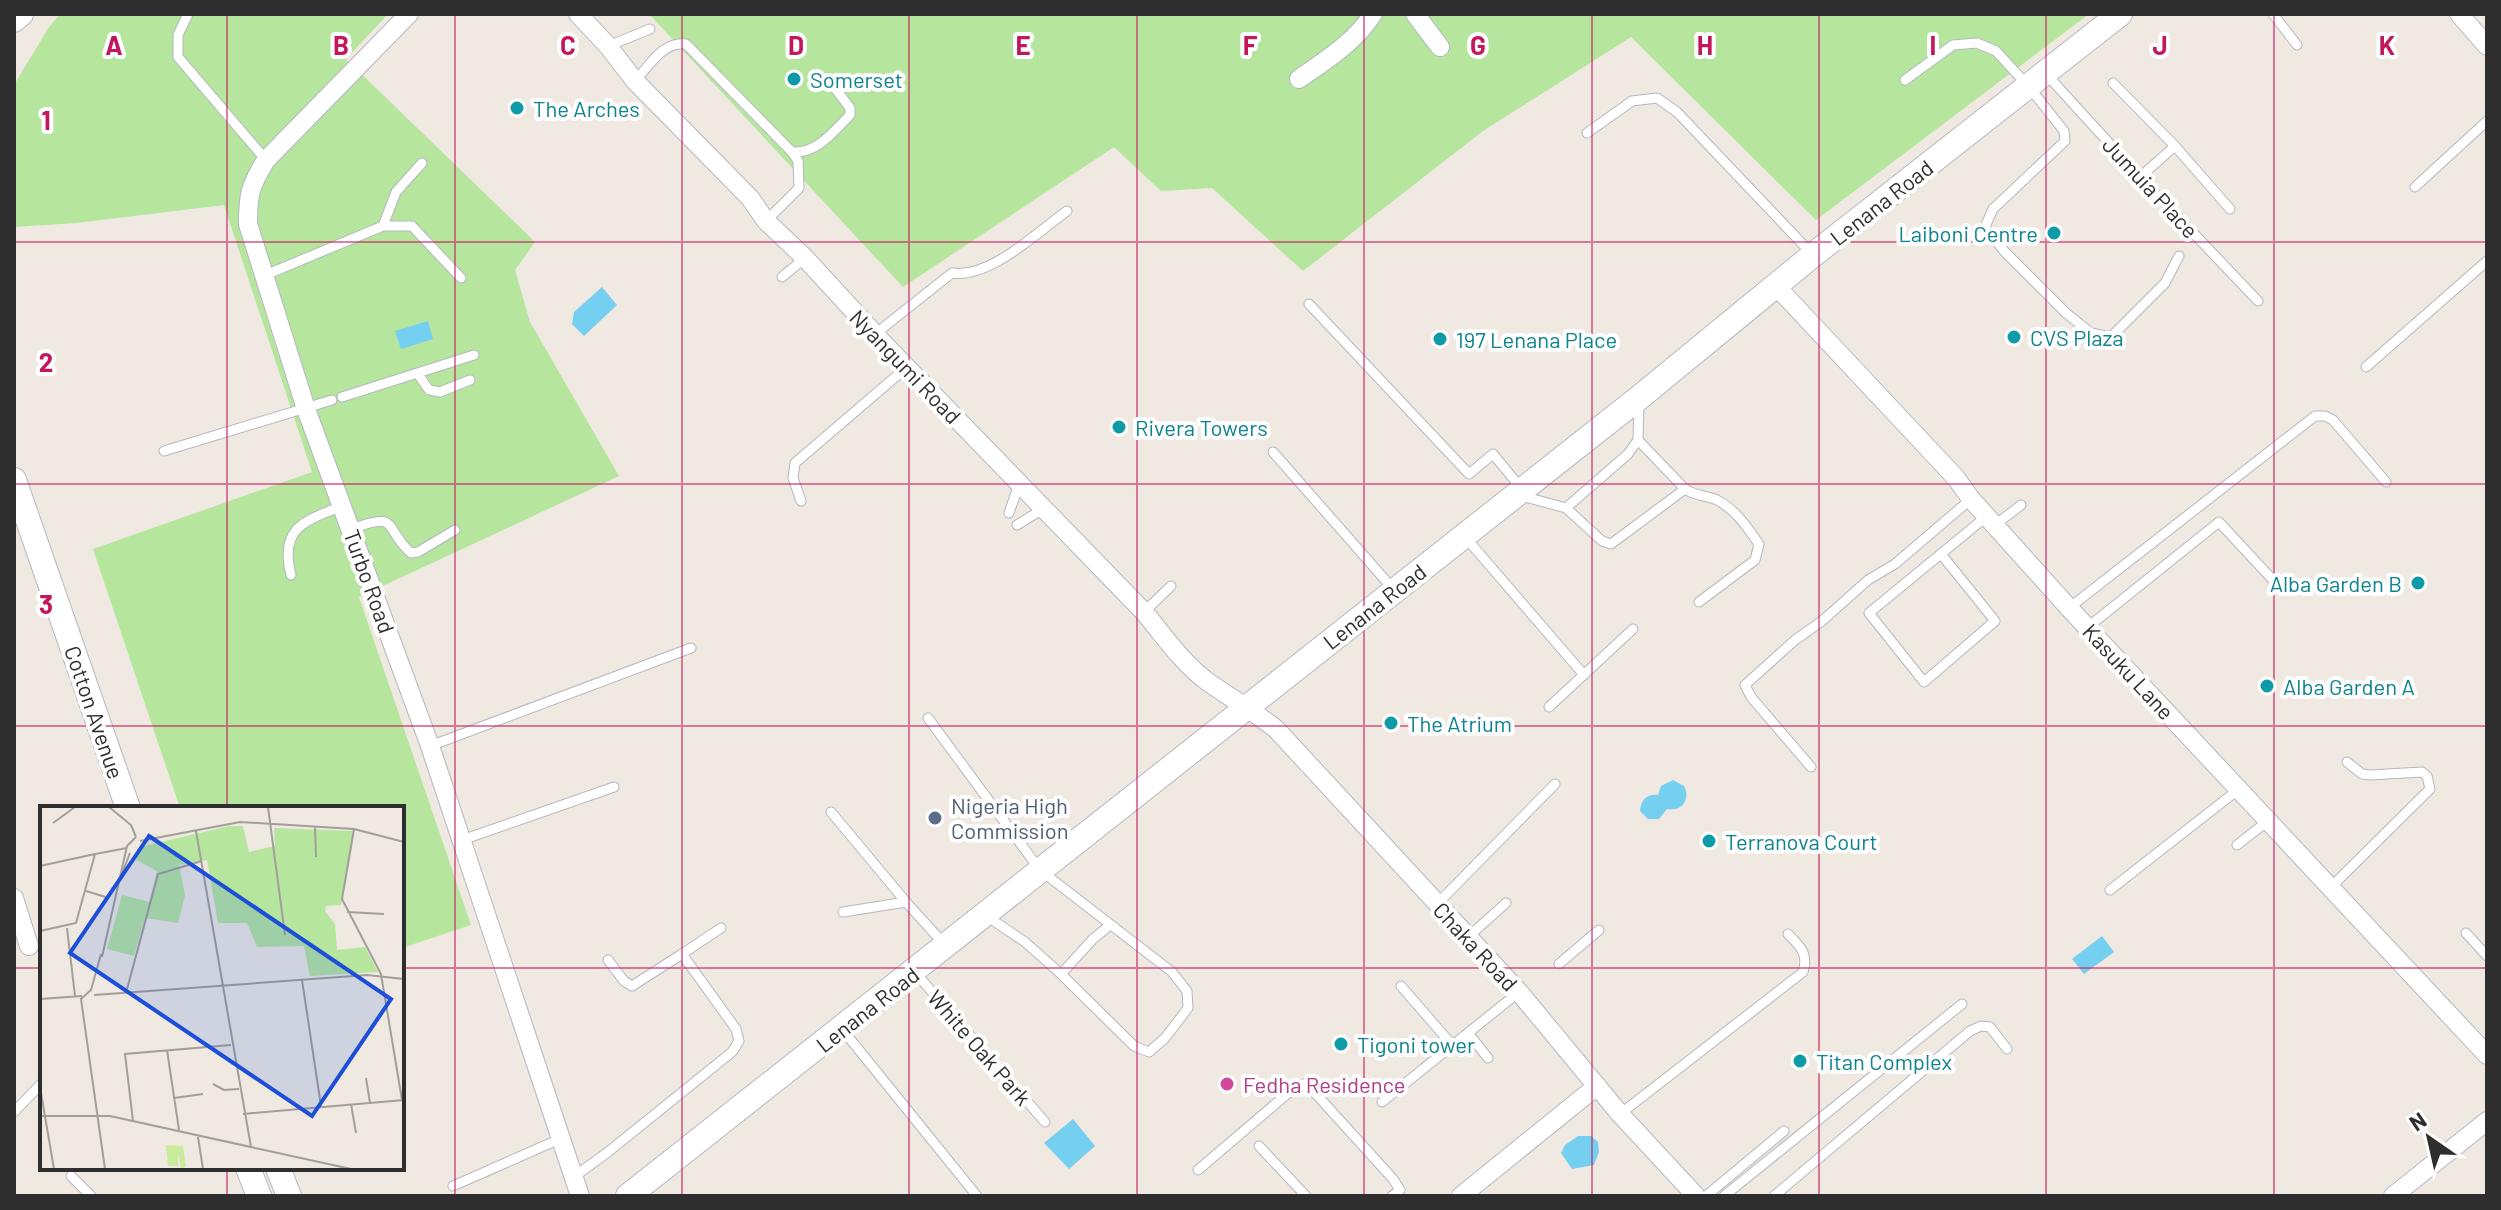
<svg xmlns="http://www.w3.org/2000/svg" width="2501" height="1210" font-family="Barlow,sans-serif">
<rect width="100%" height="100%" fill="#efe9e1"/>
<g fill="#b6e59e">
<polygon points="60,14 388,14 346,59 535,242 515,270 530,322 619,476 359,597 471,925 402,948 402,808 180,808 93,549 312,472 224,205 76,223 14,227 14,85 49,27"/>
<polygon points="649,14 2089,14 1816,220 1631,37 1483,131 1303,271 1212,188 1161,191 1114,147 903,287"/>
</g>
<g fill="#75cff0">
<polygon points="602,287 617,305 584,336 572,324 574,312"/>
<polygon points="428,321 433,339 401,349 395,331"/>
<path d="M1673,780l11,6c7,13 -2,26 -17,23l-8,10h-11l-8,-8c1,-11 7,-18 18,-16l3,-9z"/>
<polygon points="2102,936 2114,952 2084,974 2072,959"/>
<polygon points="1073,1119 1095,1146 1069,1169 1044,1143"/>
<polygon points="1578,1136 1591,1136 1598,1142 1599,1152 1594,1165 1572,1169 1561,1153 1565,1145"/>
</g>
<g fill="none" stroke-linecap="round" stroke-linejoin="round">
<g stroke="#b4b7c1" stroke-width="11">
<g id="lane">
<polyline points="188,14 178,35 178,57 266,160"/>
<polyline points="2273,14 2297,45"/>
<polyline points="608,46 650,29"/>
<polyline points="2047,75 2140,177 2258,301"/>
<polyline points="1905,80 1953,45 1977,43 1996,51 2029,87 2064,131 2065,141 1993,209 1985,227 2004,251 2066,313 2091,333 2111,337 2165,283 2179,256"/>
<path d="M635,81c15,-16 28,-40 51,-37l106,108 6,9 1,27 -33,33"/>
<polyline points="2113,83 2175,146 2230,209"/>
<polyline points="1587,133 1632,101 1657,98 1677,112 1812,254"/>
<path d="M792,152c25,2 42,-21 58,-37v-7l-16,-21"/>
<polyline points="2140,177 2175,146"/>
<polyline points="2415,187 2487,121"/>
<polyline points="383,226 396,192 422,163"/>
<polyline points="263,276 383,226 412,226 461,278"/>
<polyline points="782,277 805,258"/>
<polyline points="1309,304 1469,474 1493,454 1521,488"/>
<path d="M875,334l77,-61c38,6 85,-41 115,-62"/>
<polyline points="2366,367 2487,261"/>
<polyline points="418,374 429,390 440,392 470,380"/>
<polyline points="342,397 474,355"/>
<path d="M1638,440l47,49c10,7 21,6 32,11 19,10 30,27 42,44l-4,16 -56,42"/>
<polyline points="164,451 332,400"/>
<polyline points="1273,452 1394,590"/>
<polyline points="1522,496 1566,508 1628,454 1638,440 1639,404"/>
<polyline points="801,501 793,478 795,463 907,367"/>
<polyline points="1566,508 1602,541 1611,544 1685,489"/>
<polyline points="1009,513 1019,484"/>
<polyline points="1017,525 1043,509"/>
<polyline points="1995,525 2021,505"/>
<path d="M351,529c50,-18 31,-2 60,24l7,-1 37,-22"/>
<polyline points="1466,538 1584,675"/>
<polyline points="1941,554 1995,621 1924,682 1869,613 1987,516"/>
<path d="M291,575c-12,-47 13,-54 51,-69"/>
<polyline points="2069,608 2315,416 2325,416 2333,420 2386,482"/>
<polyline points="1144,612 1171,586"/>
<polyline points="2088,627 2219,522 2272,579"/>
<polyline points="1549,707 1633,629"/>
<polyline points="928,718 1040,870 1172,972 1187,991 1188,1008 1165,1038 1149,1052 1134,1046 1061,974"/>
<polyline points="430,746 691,648"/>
<polyline points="1811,767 1751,697 1745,685 1795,640 1822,621 1868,580 1895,564 1971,499"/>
<polyline points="831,812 906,902 944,944"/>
<polyline points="462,840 614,787"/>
<polyline points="2237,845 2269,820"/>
<polyline points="2331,887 2430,789 2427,776 2422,772 2370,775 2362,774 2347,762"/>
<polyline points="2110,890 2239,789"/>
<polyline points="1437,904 1555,784"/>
<polyline points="843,912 906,902"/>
<polyline points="988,917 1025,942 1061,974 1093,939 1110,925"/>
<polyline points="2466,933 2487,956"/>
<polyline points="1468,937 1506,903"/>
<polyline points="682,954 721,928"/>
<polyline points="1559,964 1599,930"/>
<polyline points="914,971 1045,1122"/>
<polyline points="1401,986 1453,1046"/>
<polyline points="842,1029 977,1196"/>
<polyline points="1468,1033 1488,1058"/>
<polyline points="1382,1102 1519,992"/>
<polyline points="14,1112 42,1083"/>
<path d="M1620,1114l183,-142c6,-18 -3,-26 -15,-38"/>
<polyline points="1259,1146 1306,1196"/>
<polyline points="1198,1170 1287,1094 1306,1083 1393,1179 1400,1190 1392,1196"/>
<polyline points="71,1176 91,1196"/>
<polyline points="575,1176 608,1152 732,1052 739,1041 736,1029 682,954 632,986 624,981 608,960"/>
<polyline points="453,1186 562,1138"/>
<polyline points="1706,1196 1784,1131"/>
<polyline points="1724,1196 1962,1004"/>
<polyline points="1774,1196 1970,1031 1981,1026 1990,1027 2007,1049"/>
</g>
</g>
<g stroke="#b4b7c1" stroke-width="20">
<g id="street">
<path d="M409,14l-143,146c-16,26 -18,34 -18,64l58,185 124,337 150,450"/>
<path d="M578,14l30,32 27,35 115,117 16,23 39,37 79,86 260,268c20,24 39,52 64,70 23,16 45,29 68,47l243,263 101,122 76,82"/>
<polyline points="1415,14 1440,47"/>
<polyline points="2459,14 2487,46"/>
<path d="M1299,79c27,-19 56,-37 74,-65"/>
<polyline points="1775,285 1956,478 1971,499 2069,608 2487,1055"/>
<polyline points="14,898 29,946"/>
<polyline points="1461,1196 1597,1086"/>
<polyline points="2393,1196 2487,1121"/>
</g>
</g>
<g stroke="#b4b7c1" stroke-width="26">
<g id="secondary">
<polyline points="14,20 21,14"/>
<polyline points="14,480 128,808"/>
<polyline points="248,1168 259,1196"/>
<polyline points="278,1168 289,1196"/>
<polyline points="628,1196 1640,397 1813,255 2120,14"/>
</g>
</g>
<use href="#lane" stroke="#fff" stroke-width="9"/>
<use href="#street" stroke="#fff" stroke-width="18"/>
<use href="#secondary" stroke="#fff" stroke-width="24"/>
</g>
<path fill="none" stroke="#c2185b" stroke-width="2" stroke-opacity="0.55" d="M227,14v794M455,14v1182M682,14v1182M909,14v1182M1137,14v1182M1364,14v1182M1592,14v1182M1819,14v1182M2046,14v1182M2274,14v1182M14,242h2473M14,484h2473M14,726h2473M14,968h28M402,968h2085M227,1168v28"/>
<g fill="#0f9aa8" stroke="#fff" stroke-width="3">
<circle cx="794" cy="79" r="8"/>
<circle cx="517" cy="108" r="8"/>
<circle cx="2054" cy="233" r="8"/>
<circle cx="2014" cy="337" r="8"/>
<circle cx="1440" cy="339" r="8"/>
<circle cx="1119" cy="427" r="8"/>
<circle cx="2418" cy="583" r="8"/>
<circle cx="2267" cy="686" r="8"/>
<circle cx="1391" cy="723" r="8"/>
<circle cx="1709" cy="841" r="8"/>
<circle cx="1341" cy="1044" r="8"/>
<circle cx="1800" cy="1061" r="8"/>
</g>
<circle fill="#5c6f8a" stroke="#fff" stroke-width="3" cx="935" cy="818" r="8"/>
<circle fill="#d1479c" stroke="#fff" stroke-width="3" cx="1227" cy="1084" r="8"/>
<g text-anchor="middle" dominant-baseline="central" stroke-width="8" stroke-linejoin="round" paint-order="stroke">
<g font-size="22" fill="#0d838f" stroke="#fff" text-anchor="start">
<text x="810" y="79">Somerset</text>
<text x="533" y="108">The Arches</text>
<text x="2038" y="233" text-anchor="end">Laiboni Centre</text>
<text x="2030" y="337">CVS Plaza</text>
<text x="1456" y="339">197 Lenana Place</text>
<text x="1135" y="427">Rivera Towers</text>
<text x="2402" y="583" text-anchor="end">Alba Garden B</text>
<text x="2283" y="686">Alba Garden A</text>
<text x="1407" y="723">The Atrium</text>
<text x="1725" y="841">Terranova Court</text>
<text x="1357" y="1044">Tigoni tower</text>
<text x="1816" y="1061">Titan Complex</text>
</g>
<g font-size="22" fill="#2e2e2e" stroke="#fff">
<text transform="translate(2151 187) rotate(47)">Jumuia Place</text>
<text transform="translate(1881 202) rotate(-38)">Lenana Road</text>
<text transform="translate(906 366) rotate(46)">Nyangumi Road</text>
<text transform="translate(370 581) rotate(70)">Turbo Road</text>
<text transform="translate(1374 606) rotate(-38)">Lenana Road</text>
<text transform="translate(2129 671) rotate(47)">Kasuku Lane</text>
<text transform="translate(95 712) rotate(71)">Cotton Avenue</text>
<text transform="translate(1476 946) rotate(47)">Chaka Road</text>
<text transform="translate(867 1009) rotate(-38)">Lenana Road</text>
<text transform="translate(980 1047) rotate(49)">White Oak Park</text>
</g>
<g font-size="22" fill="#4e5e75" stroke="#fff" text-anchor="start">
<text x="951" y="805">Nigeria High<tspan x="951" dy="25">Commission</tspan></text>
</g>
<g font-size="22" fill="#b23c85" stroke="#fff" text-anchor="start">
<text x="1243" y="1084">Fedha Residence</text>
</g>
</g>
<g transform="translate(40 806)">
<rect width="364" height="364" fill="#efe9e1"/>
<path d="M189,20h14l6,26 26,-6 -1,-18 79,3 -12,74 -15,1 -1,5 10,13 2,26 28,-3 13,25 -68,4 -6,-30 -47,1 -10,-24h-29l-11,-63 -28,5 6,30 -7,28 -33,-5 -11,38 -27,-7 15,-54 27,7 8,-31 -24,-13 11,-12z" fill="#b6e59e"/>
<path d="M126,339l17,1 3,21 -5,1 -3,-15v13h-10z" fill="#c9ec9a"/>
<path fill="none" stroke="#a29e99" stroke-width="2" d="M69,1l22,18 5,12M228,1l17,128M13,17l22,-16M275,21l1,30M314,23l-12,70 39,75 21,126M156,25l55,316M100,35l100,-19 114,7 50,13M0,60l55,-12M80,73l10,-26M46,85l23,7M307,106l37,2M27,122l8,68M0,125l36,-8 19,-69 32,-6M61,148l-10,36 -10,9 24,170M62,151l25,-111 9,-9M262,174l19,126M86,187l32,-119 44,-13M54,189l273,-20 37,4M0,193l42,-3M127,244l12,80M326,272l4,25M173,278l11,6 15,-1M0,281l14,82M134,292l29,-4M311,298l5,29M203,308l161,-14M0,310h70l241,53M93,315l-8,-67 106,-9M158,331l5,32"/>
<path fill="#1d4ed8" fill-opacity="0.15" stroke="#1d4ed8" stroke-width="4" d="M109,30l242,163 -79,117 -242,-163z"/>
<rect width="364" height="364" fill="none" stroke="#2e2e2e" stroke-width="4"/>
</g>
<g font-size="26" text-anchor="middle" font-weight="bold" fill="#c2185b" stroke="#fff" stroke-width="8" stroke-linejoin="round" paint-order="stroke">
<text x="114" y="55">A</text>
<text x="341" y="55">B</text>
<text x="568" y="55">C</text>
<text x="796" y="55">D</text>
<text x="1023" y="55">E</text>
<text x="1250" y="55">F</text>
<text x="1478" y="55">G</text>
<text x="1705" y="55">H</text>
<text x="1933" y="55">I</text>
<text x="2160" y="55">J</text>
<text x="2387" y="55">K</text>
<text x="46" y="130">1</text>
<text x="46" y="372">2</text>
<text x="46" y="614">3</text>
</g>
<rect width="2501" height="1210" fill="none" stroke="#2e2e2e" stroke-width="32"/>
<g transform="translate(2429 1138) rotate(326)" stroke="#ffffff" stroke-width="6" paint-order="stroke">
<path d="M0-6L14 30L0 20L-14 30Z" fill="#2e2e2e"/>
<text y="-12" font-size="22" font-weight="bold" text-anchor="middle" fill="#2e2e2e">N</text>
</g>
</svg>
